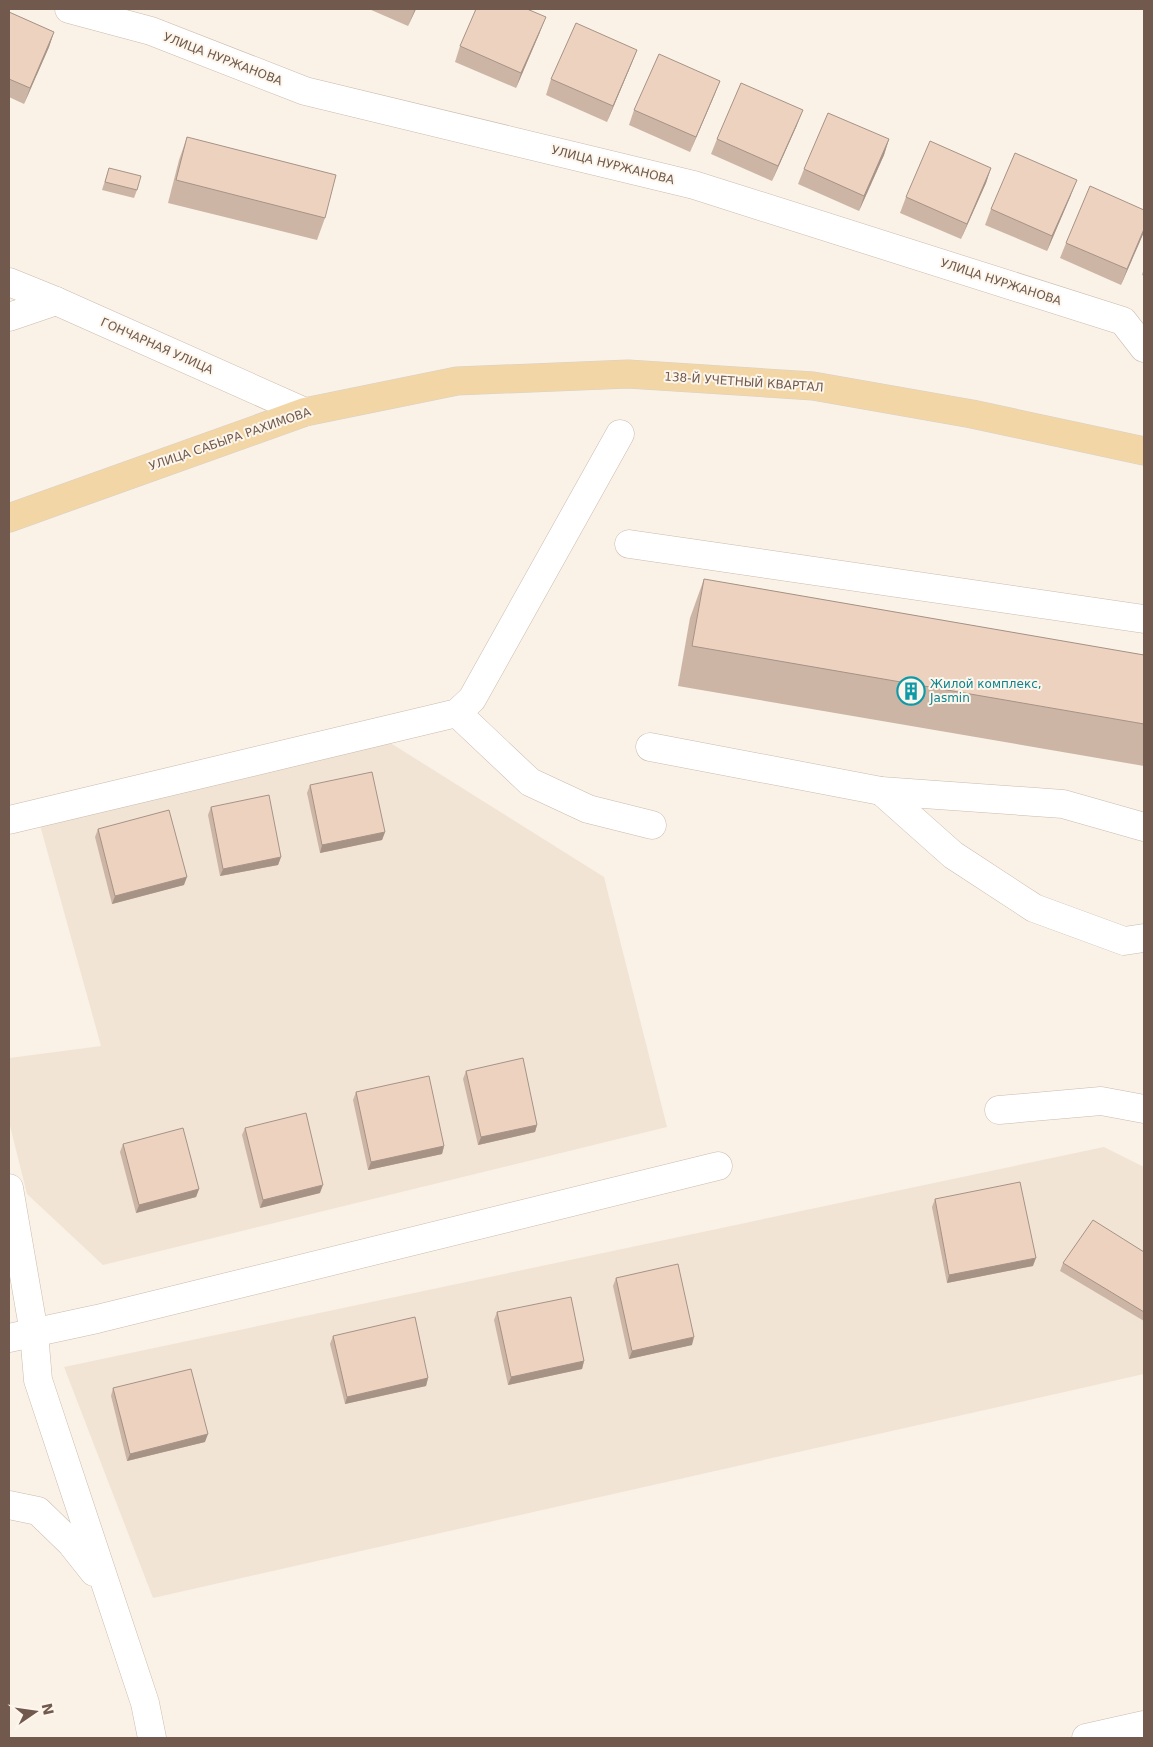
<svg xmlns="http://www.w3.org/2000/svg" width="1153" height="1747" font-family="'DejaVu Sans',sans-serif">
<rect width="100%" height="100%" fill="#faf2e6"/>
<g fill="#f1e4d5">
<polygon points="357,722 604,877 667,1127 103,1265 27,1194 9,1122 9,1058 101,1046 35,807"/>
<polygon points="1104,1147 1144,1167 1144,1374 153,1598 64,1367"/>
</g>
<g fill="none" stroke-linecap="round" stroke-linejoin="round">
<g stroke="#cbbaad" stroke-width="29">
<g id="minor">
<polyline points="69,9 151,31 305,91 694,185 1123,321 1144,348"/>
<polyline points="9,282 56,301 305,412"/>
<polyline points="9,317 56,301"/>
<polyline points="629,544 1144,619"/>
<polyline points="457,713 530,782 588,809 652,825"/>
<polyline points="650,747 881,791 1063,804 1144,827"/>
<polyline points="881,791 953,855 1034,908 1124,941 1144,938"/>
<polyline points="9,820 457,713 472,699 620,434"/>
<polyline points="999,1110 1101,1101 1144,1109"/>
<polyline points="9,1188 34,1333 38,1380 145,1703 152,1738"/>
<polyline points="9,1338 97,1319 718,1166"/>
<polyline points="9,1505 38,1511 71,1543 94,1572"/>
<polyline points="1086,1738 1144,1725"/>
</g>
</g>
<g stroke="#d7d1cd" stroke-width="29">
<polyline id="major" points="9,518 305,412 457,381 628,374 813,386 972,414 1144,451"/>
</g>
<use href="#minor" stroke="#fff" stroke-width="28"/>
<use href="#major" stroke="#f2d6a5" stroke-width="28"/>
</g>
<g fill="#ccb5a5">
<polygon points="369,9 416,9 408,26"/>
<polygon points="9,12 54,32 49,47 24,104 9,97"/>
<polygon points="540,32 516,88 455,62 460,46"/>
<polygon points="637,50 631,65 607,122 546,95 551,79"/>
<polygon points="720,81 714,96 690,152 629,125 634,110"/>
<polygon points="797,125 772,181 711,154 717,139"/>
<polygon points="187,137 325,218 317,240 168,203 179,160"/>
<polygon points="889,139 884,155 859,211 798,184 804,169"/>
<polygon points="109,168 137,190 134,198 102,190"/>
<polygon points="991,168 986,183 961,239 900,213 906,197"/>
<polygon points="1071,195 1047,251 985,225 991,209"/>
<polygon points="1144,232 1121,285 1060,258 1066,243"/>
<polygon points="1144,268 1144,276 1142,275"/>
<polygon points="704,579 1144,655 1144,766 678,686 690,618"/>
<polygon points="310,785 385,832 382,840 320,853 307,793"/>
<polygon points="211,807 281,857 278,865 220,876 208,815"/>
<polygon points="98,829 184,885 112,904 95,837"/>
<polygon points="466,1071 537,1125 535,1132 478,1145 463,1079"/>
<polygon points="356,1092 444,1146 442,1154 368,1170 353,1100"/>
<polygon points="245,1128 320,1193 260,1208 242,1135"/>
<polygon points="123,1144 199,1189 196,1197 136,1213 120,1152"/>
<polygon points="935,1199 1033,1266 947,1283 932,1207"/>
<polygon points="1144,1252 1144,1321 1060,1271 1063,1263"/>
<polygon points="616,1278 692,1345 629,1359 613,1286"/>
<polygon points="497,1312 584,1361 582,1369 508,1385 494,1320"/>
<polygon points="333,1336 428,1378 426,1386 345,1404 330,1344"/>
<polygon points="113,1388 205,1442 127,1461 111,1396"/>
</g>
<g fill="#a69386">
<polygon points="415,9 416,9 408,26"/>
<polygon points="546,17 540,32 516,88 521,73"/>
<polygon points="54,32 49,47 24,104 30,88"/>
<polygon points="637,50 631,65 607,122 613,106"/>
<polygon points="720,81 714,96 690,152 696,137"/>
<polygon points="803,110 797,125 772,181 778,166"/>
<polygon points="889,139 884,155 859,211 864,196"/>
<polygon points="991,168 986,183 961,239 967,224"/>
<polygon points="1077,180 1071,195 1047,251 1052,236"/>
<polygon points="1144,229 1144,232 1121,285 1127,269"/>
<polygon points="385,832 382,840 320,853 322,845"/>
<polygon points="281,857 278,865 220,876 223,869"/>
<polygon points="187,877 184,885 112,904 115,896"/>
<polygon points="537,1125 535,1132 478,1145 481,1137"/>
<polygon points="444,1146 442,1154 368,1170 371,1162"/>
<polygon points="323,1185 320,1193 260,1208 263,1200"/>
<polygon points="199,1189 196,1197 136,1213 139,1205"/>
<polygon points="1036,1258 1033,1266 947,1283 949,1275"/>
<polygon points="694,1337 692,1345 629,1359 632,1351"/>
<polygon points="584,1361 582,1369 508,1385 511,1377"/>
<polygon points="428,1378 426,1386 345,1404 347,1397"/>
<polygon points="208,1434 205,1442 127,1461 130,1454"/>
</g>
<g fill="#edd2c0" stroke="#a69386">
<polygon points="476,9 527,9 546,17 521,73 460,46"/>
<polygon points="9,12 54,32 30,88 9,79"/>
<polygon points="576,23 637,50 613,106 551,79"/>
<polygon points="659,54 720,81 696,137 634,110"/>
<polygon points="741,83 803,110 778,166 717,139"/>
<polygon points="828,113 889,139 864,196 804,169"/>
<polygon points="187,137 336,175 325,218 176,180"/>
<polygon points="930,141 991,168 967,224 906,197"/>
<polygon points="1015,153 1077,180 1052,236 991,209"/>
<polygon points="109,168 141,176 137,190 105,182"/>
<polygon points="1090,186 1144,210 1144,229 1127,269 1066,243"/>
<polygon points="704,579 1144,655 1144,724 692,646"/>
<polygon points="372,772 385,832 322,845 310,785"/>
<polygon points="269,795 281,857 223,869 211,807"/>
<polygon points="169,810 187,877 115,896 98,829"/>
<polygon points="523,1058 537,1125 481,1137 466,1071"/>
<polygon points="429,1076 444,1146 371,1162 356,1092"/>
<polygon points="306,1113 323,1185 263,1200 245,1128"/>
<polygon points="183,1128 199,1189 139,1205 123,1144"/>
<polygon points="1020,1182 1036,1258 949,1275 935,1199"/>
<polygon points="1093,1220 1144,1252 1144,1312 1063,1263"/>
<polygon points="678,1264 694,1337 632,1351 616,1278"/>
<polygon points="571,1297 584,1361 511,1377 497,1312"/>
<polygon points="415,1317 428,1378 347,1397 333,1336"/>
<polygon points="191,1369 208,1434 130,1454 113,1388"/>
</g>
<defs>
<g id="building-ring" transform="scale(1.4375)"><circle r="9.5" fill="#fdf6ec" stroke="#0f9aa8" stroke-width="1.5"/><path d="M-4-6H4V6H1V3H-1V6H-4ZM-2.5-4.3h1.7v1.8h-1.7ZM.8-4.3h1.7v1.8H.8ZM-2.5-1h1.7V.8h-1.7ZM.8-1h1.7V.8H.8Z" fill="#0f9aa8"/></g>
</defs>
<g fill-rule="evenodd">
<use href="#building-ring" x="911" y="691"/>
</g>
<g text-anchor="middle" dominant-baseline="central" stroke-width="4" stroke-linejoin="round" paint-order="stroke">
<g font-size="12" fill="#715a4d" stroke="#fdf6ec">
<text transform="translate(223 59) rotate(21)">УЛИЦА НУРЖАНОВА</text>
<text transform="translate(613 165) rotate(14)">УЛИЦА НУРЖАНОВА</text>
<text transform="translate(1001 282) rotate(18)">УЛИЦА НУРЖАНОВА</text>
<text transform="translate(157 346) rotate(24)">ГОНЧАРНАЯ УЛИЦА</text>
<text transform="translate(744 382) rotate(4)">138-Й УЧЕТНЫЙ КВАРТАЛ</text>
<text transform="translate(230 439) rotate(-19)">УЛИЦА САБЫРА РАХИМОВА</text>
</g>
<g font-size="12" fill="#0d838f" stroke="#fdf6ec" text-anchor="start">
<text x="930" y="684">Жилой комплекс,<tspan x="930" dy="14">Jasmin</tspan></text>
</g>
</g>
<rect width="1153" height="1747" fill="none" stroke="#715a4d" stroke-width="20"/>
<g transform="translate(35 1712) rotate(77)" stroke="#fdf6ec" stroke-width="4" paint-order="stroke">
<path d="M0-4L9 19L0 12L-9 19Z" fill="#715a4d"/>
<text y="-8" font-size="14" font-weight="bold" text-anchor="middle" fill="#715a4d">N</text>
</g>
</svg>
